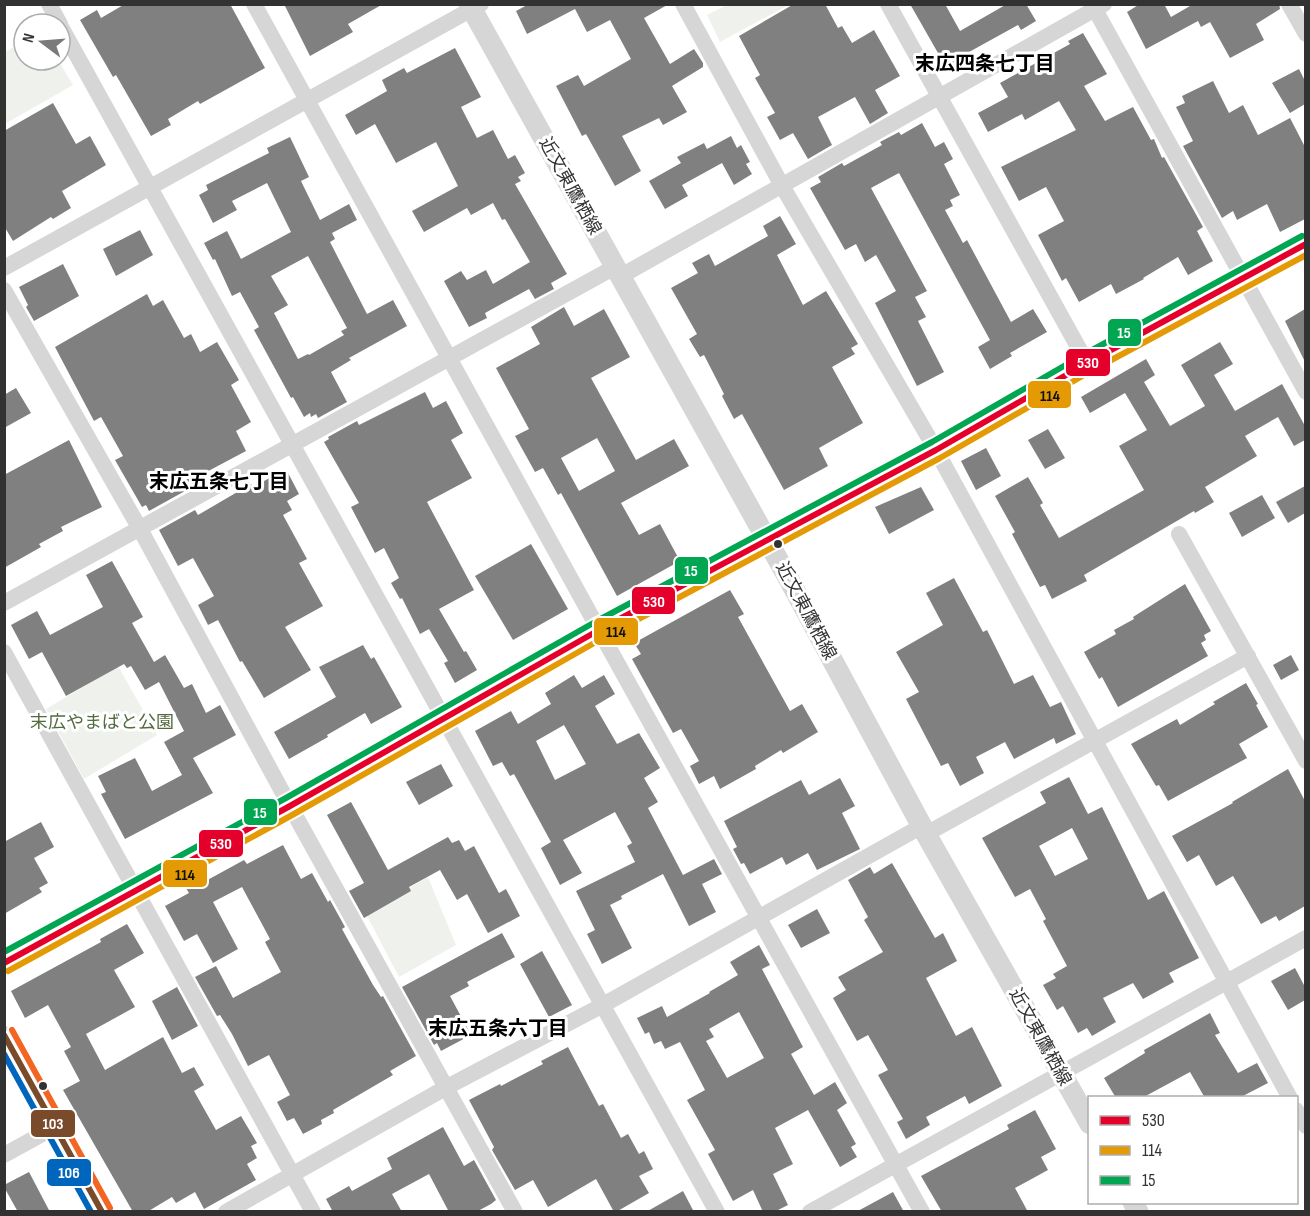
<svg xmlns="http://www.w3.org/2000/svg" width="1310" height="1216" font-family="'Sofia Sans Condensed','Noto Sans JP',sans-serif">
<rect width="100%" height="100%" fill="#fff"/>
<g fill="#eff2ec">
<polygon points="784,5 785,7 720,42 707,15 727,5"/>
<polygon points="24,41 24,60 58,60 73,85 5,124 5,52"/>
<polygon points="118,666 157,735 84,779 46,709"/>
<polygon points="428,877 456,945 399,977 366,914"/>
</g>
<g fill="#808080" fill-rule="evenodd">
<polygon points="125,4 230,4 265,68 200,104 198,101 168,119 171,125 151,136 116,75 113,77 80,20 97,10 101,18"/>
<polygon points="284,4 383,4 348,24 353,32 310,56"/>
<polygon points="529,4 669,4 644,18 670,64 694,49 703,63 703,67 672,86 687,112 663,125 659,118 622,136 641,171 615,186 586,134 582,136 556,86 578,75 584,86 631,59 610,20 587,32 575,9 527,34 516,11"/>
<polygon points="794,4 825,4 838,28 842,26 852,43 874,30 900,76 875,90 888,113 870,124 855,97 818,117 832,145 808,159 793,133 780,140 767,117 775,113 755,78 760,75 739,36"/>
<polygon points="910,4 945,4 960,31 1007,4 1026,4 1036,21 1021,30 1018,25 960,57 961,59 946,67"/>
<polygon points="1140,4 1164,4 1171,17 1190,6 1189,4 1279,4 1280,9 1256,24 1264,40 1230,58 1210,22 1201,27 1198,21 1146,49 1127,12"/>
<polygon points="1083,33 1107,74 1084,86 1105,121 1133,107 1151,140 1154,139 1162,158 1164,157 1203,227 1197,231 1213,261 1188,275 1178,257 1143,278 1144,279 1116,294 1111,284 1079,302 1066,278 1062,281 1038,235 1064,221 1046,187 1019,201 1001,167 1076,130 1059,101 1025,120 1022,114 988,132 978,113 1008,97 1000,83 1070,44 1068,41"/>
<polygon points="455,48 481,97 461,107 477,138 493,130 508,159 515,155 525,173 518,177 521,181 515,184 567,274 551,283 554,289 535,299 529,289 485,313 487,318 469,327 444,281 461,271 467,280 486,270 493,284 530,262 505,219 502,220 493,203 471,215 467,208 424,232 412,211 458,186 436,142 396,163 375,124 356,135 345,115 387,91 382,80 404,68 407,73"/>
<polygon points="1299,69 1305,81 1305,104 1290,113 1272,83"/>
<polygon points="1213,81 1229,113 1243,105 1258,135 1290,118 1305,147 1305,219 1280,232 1267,204 1237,220 1233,211 1222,218 1183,146 1193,141 1176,107 1185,103 1182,96"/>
<polygon points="53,103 76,144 90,136 106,165 62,191 71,208 53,219 51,217 13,241 4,226 4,131"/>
<polygon points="922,123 935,147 944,142 953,159 944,164 960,195 950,200 953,206 945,210 963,243 967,240 1011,322 1033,309 1047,332 1010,353 1012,356 990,369 978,347 990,340 899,173 871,188 927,291 915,297 926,317 918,321 944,372 917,386 875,303 896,291 876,255 865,262 856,244 845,250 810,188 821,182 818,177 842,163 844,166 882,145 880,142 899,132 901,135"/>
<polygon points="731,136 737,148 741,145 750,162 746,164 752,174 734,185 722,163 682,185 688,196 665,209 649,181 681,163 677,157 704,143 707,149"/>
<path d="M290,137l19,40 -8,4 19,39 29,-16 8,16 -25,13 3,6 -5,3 37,72 26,-14 14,26 -58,32 2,2 -20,12 16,30 -29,16 -2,-4 -5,3 -1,-4 -6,4 -11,-20 -2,1 -37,-68 5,-3 -19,-35 -8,4 -17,-37 -2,1 -9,-17 23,-12 14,28 50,-27 -24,-49 -35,18 5,9 -24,13 -14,-28 9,-5 -2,-5 63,-32 -2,-5zM308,256l39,72 -6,3 3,4 -35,20 -1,-1 -10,5 -24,-46 14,-8 -17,-29z"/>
<polygon points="780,216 796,244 777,255 803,305 826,291 858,344 851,348 855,354 832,367 863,423 819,448 828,466 784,490 742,414 734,419 722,396 724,394 704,355 700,357 689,339 697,334 671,288 698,273 692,263 709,254 715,266 768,236 763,226"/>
<polygon points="140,230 153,255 116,276 103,249"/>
<polygon points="63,264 79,296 34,321 26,307 28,305 19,287"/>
<polygon points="147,294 153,306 163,300 184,338 191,334 200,352 217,342 239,380 231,385 251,422 236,431 246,451 182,485 185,491 149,511 146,505 142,507 115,460 123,456 101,417 94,421 55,347"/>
<path d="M564,307l10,19 30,-17 26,48 -39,21 45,82 38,-21 15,27 -68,37 18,32 21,-11 20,37 -63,35 -56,-103 -3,2 -15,-27 -8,4 -20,-36 14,-7 -33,-61 44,-24 -9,-17zM597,438l18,33 -36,20 -18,-33z"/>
<polygon points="1305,309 1305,362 1285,321"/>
<polygon points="1220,342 1233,364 1214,375 1235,411 1282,384 1305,426 1305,440 1294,446 1278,417 1245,436 1257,456 1205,487 1214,502 1195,513 1194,511 1084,575 1087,581 1052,599 1045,585 1040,587 1012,534 1015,532 995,496 1028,477 1043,503 1040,505 1059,538 1144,490 1119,446 1147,430 1125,393 1090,413 1081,397 1146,359 1155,375 1144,382 1170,426 1205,406 1181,365"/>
<polygon points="16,388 31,413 4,428 4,395"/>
<polygon points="425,392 433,408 446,401 463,433 451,440 472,478 427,502 474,590 439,609 464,652 466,651 477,670 455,683 444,663 448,661 429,629 420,634 402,598 400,599 391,583 399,578 384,548 375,553 351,507 359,503 324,442 329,439 328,437 357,421 359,425"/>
<polygon points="1048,429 1065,458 1045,469 1028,440"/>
<polygon points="69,440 102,507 61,527 63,531 39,544 41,547 4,568 4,475"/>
<polygon points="986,448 1001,476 976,490 961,461"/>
<polygon points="286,469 299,494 287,501 292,510 283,515 307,559 299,563 323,606 285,627 311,670 264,698 242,661 240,662 218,620 208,625 198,605 214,596 193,558 178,566 159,530 195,510 198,515 251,484 253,487"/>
<polygon points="1305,486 1305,513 1288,523 1276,502"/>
<polygon points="921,487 934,510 889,534 875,507"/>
<polygon points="1262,495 1275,518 1242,537 1229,513"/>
<polygon points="531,544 568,609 513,640 475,576"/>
<polygon points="112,561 143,617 132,623 154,662 165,655 184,688 192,684 206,713 220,705 236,735 193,758 213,793 125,839 101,794 106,792 98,776 135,758 152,791 182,775 164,742 184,731 159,682 145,690 131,666 127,668 124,664 66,696 42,652 29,659 11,625 37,611 50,635 103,607 86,575"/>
<polygon points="954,578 983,632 987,630 1014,684 1033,675 1050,707 1061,702 1076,734 1056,744 1054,738 1014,759 1005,742 976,757 984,773 960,786 948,763 941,766 906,699 919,692 896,652 943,625 926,593"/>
<polygon points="1185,584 1211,631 1204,635 1206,640 1201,643 1208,656 1118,707 1102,677 1099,679 1084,652 1116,634 1114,630 1134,619 1133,617"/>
<polygon points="730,590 744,614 738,617 790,711 802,704 818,732 783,753 781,750 755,766 756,769 720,789 714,776 699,784 690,766 699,761 681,729 673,733 632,659 641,654 634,643"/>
<polygon points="363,645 371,659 374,657 402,707 371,724 365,713 327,735 328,737 289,759 274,732 336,697 319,667"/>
<polygon points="1291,655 1299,670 1281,680 1273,665"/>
<path d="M574,675l8,13 22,-13 11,19 -20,12 22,38 22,-11 21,35 -16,10 14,24 -10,6 35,67 31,-16 8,15 -20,10 14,28 -27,14 -26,-52 -42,22 1,3 -12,6 22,43 -30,16 -15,-30 8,-4 -19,-39 59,-29 -8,-16 5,-3 -17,-31 -52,28 19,33 -22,12 -19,-37 10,-6 -37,-68 -4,2 -8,-14 -9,4 -18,-35 36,-20 7,13 33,-20 -6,-11zM564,725l22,39 -31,16 -19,-39z"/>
<polygon points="1246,683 1258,704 1256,705 1268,727 1239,744 1247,758 1168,801 1159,785 1156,786 1131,744 1177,719 1180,725 1215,704 1213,702"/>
<polygon points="441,764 453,786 419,805 406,782"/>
<polygon points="1288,769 1305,801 1305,906 1279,921 1276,916 1261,924 1233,876 1216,886 1199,855 1187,862 1172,836 1233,803 1232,802"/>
<path d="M1069,777l19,37 14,-7 46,93 16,-9 35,67 -30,15 5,9 -31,17 -10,-16 -30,15 13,24 -24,14 -5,-8 -9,5 -15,-27 -6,4 -14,-25 13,-7 -3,-4 14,-8 -24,-45 3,-2 -16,-30 -15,8 -33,-59 64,-35 -6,-11zM1072,828l16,31 -33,17 -16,-30z"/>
<polygon points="840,778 855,806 842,813 860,849 817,870 808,853 786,865 782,857 750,874 744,863 741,864 733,849 737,847 724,821 801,780 809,795"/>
<polygon points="351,802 388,870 448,837 452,843 459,840 465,851 474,846 499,893 506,889 520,916 488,933 467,894 457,900 440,870 409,887 411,891 364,918 349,891 364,883 327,815"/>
<polygon points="41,822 54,847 34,858 48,883 39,888 42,892 4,914 4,842"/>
<polygon points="283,845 301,879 312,873 328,902 330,900 345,927 342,929 373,985 381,997 383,996 416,1056 390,1071 393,1075 333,1110 334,1113 321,1120 322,1124 303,1134 294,1118 287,1121 277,1102 290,1095 269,1055 248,1066 232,1034 220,1015 217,1016 195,977 216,966 233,998 281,972 265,942 270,939 242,887 213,902 238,949 213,963 197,934 184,941 165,906 189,893 186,888 201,880 202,883 244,860 247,864"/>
<polygon points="892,863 935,938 943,933 957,961 926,978 956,1036 972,1027 1002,1086 969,1104 965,1096 926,1117 930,1125 906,1139 897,1122 903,1119 878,1075 888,1070 868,1035 857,1041 833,998 846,990 838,977 883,952 864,920 868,917 848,880 870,867 874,874"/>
<polygon points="817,909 830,933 801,948 788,925"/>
<polygon points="127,924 144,953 114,970 135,1007 86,1034 105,1070 163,1037 182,1073 194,1067 204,1085 194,1091 216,1130 241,1116 257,1143 251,1146 257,1158 247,1164 256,1180 204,1209 195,1192 176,1203 172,1197 147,1212 133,1212 63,1090 80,1081 64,1051 71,1047 48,1005 25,1018 11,991 101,942 100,939"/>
<polygon points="502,933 515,957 467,982 469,986 450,996 471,1035 441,1051 437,1043 434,1045 402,987"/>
<path d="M759,945l11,20 -8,4 41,78 -12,7 23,41 21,-13 12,21 -10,7 19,34 -5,3 6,10 -17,10 -32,-57 -33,18 18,36 -20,10 15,31 -14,7h-11l-10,-22 -20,11 -25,-47 7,-4 -28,-50 18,-10 -25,-48 -15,7 -4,-8 -7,3 -5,-12 -4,2 -8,-16 25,-12 5,11 43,-24 -1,-1 29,-17 -8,-13zM739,1012l25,46 -37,20 -21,-37 8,-4 -5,-8z"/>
<polygon points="542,951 572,1005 549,1017 520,964"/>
<polygon points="1295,968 1305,987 1305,1000 1288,1010 1271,981"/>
<polygon points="177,987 198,1026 172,1040 152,1001"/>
<polygon points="1210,1013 1220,1033 1215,1035 1238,1073 1257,1063 1268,1083 1239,1098 1205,1098 1190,1072 1142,1098 1116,1098 1104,1078 1145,1053 1144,1050"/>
<polygon points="568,1047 599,1106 603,1104 621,1138 628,1134 639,1154 644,1151 653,1169 639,1176 649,1193 616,1212 614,1212 596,1179 548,1207 533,1180 515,1190 492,1150 494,1147 469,1100 500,1084 501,1086 543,1064 541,1061"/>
<polygon points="1035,1110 1056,1149 1041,1157 1048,1170 1015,1188 1028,1212 942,1212 921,1176 1009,1129 1007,1125"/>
<polygon points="443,1127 464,1166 474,1160 496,1200 491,1204 476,1212 449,1212 429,1174 392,1194 402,1212 333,1212 326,1199 349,1186 352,1191 392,1169 387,1158"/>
<polygon points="29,1172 50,1212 18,1212 4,1187 4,1185"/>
<polygon points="683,1191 694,1212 646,1212"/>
<polygon points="893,1192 904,1212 856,1212"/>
</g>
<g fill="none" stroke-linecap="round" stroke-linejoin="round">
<g stroke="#d6d6d6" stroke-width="16">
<polyline points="49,4 60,24"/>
<polyline points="254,4 599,630 922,1212"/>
<polyline points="683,4 781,184 936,450 1290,1098"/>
<polyline points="888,4 1087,363"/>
<polyline points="1092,4 1306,392"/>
<polyline points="1289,4 1306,34"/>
<polyline points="60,25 717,1212"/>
<polyline points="4,268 481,4"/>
<polyline points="621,276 1104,4"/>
<polyline points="4,290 140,529 290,806 515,1212"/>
<polyline points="1179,534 1306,761"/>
<polyline points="4,603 615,267"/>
<polyline points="4,652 313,1212"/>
<polyline points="926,834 1248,656"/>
<polyline points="4,1034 102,1212"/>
<polyline points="1296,1110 1306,1126"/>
<polyline points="4,1155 55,1127"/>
<polyline points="226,1212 447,1087 603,1005 922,826"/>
<polyline points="810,1212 1306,938"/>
</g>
<g stroke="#d6d6d6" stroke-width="21">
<polyline points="469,4 786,574 926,834 1090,1124"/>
<polyline points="4,963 290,806 599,630 936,450 1087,363 1306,244"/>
<polyline points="1133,1202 1138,1212"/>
</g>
<g stroke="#fff" stroke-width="10">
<polyline id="bus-1" points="4,963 290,806 599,630 936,450 1087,363 1306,244"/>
</g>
<g stroke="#fff" stroke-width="10">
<polyline id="bus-2" points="8,971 294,814 603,638 940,458 1091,371 1306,255"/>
</g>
<g stroke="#fff" stroke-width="10">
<polyline id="bus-3" points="4,952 286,798 595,622 932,442 1083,355 1302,236"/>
</g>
<g stroke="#fff" stroke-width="10">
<polyline id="bus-4" points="4,1035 102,1212"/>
</g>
<g stroke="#fff" stroke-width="10">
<polyline id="bus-5" points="4,1054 91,1212"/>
</g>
<g stroke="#fff" stroke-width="10">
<polyline id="bus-6" points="12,1030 110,1208"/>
</g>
<use href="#bus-1" stroke="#e4002b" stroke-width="6"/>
<use href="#bus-2" stroke="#e39a05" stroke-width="6"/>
<use href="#bus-3" stroke="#00a651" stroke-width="6"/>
<use href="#bus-4" stroke="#7a4b2a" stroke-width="6"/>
<use href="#bus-5" stroke="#0065bd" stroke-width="6"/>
<use href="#bus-6" stroke="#f26522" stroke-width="6"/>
</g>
<g fill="#323232" stroke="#fff" stroke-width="2">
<circle cx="778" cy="544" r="5"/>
<circle cx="43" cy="1086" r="5"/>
</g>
<g text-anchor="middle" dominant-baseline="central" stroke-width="6" stroke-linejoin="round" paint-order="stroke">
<g font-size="18" fill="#323232" stroke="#fff">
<text transform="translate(570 186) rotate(61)">近文東鷹栖線</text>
<text transform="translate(806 611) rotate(62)">近文東鷹栖線</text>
<text transform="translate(1040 1037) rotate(61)">近文東鷹栖線</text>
</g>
<g font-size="18" fill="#546b42" stroke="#fff">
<text x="102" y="722">末広やまばと公園</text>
</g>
<g font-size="20" font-weight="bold" fill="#000" stroke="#fff">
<text x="985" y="64">末広四条七丁目</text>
<text x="219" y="482">末広五条七丁目</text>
<text x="498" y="1029">末広五条六丁目</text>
</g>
</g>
<g stroke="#fff" stroke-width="2">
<rect x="1107" y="318" width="35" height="29" rx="6" fill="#00a651"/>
<rect x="1065" y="348" width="46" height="29" rx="6" fill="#e4002b"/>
<rect x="1027" y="380" width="45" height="29" rx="6" fill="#e39a05"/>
<rect x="674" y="556" width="35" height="29" rx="6" fill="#00a651"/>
<rect x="631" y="586" width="45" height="29" rx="6" fill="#e4002b"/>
<rect x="593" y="617" width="46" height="29" rx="6" fill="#e39a05"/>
<rect x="243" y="798" width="35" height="28" rx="6" fill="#00a651"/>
<rect x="198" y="829" width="46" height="29" rx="6" fill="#e4002b"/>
<rect x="162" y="859" width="46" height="29" rx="6" fill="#e39a05"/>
<rect x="30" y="1109" width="46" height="29" rx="6" fill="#7a4b2a"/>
<rect x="46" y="1158" width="46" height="29" rx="6" fill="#0065bd"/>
</g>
<g font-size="16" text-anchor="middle" font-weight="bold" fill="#fff">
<text x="1124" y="338">15</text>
<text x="1088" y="368">530</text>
<text x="691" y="576">15</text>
<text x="654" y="607">530</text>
<text x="260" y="818">15</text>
<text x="221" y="849">530</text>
<text x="53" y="1129">103</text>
<text x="69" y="1178">106</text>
</g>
<g font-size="16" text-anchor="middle" font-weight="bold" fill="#111">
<text x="1050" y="401">114</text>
<text x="616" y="637">114</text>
<text x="185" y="880">114</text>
</g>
<rect width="1310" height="1216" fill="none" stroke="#323232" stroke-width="12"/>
<rect x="1088" y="1096" width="210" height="108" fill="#ffffff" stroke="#adadad" stroke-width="1.5"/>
<rect x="1100" y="1116" width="30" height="9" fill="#e4002b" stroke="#adadad" stroke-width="1.5"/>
<text x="1142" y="1126" font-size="18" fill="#323232">530</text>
<rect x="1100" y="1146" width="30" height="9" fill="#e39a05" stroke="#adadad" stroke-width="1.5"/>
<text x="1142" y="1156" font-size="18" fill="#323232">114</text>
<rect x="1100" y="1176" width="30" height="9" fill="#00a651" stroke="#adadad" stroke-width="1.5"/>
<text x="1142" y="1186" font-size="18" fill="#323232">15</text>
<g transform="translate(42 42) rotate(286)"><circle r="28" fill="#ffffff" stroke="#adadad" stroke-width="1.5"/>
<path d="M0-4.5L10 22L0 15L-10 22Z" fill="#7a7a7a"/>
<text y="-9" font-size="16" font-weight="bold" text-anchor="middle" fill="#323232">N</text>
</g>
</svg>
